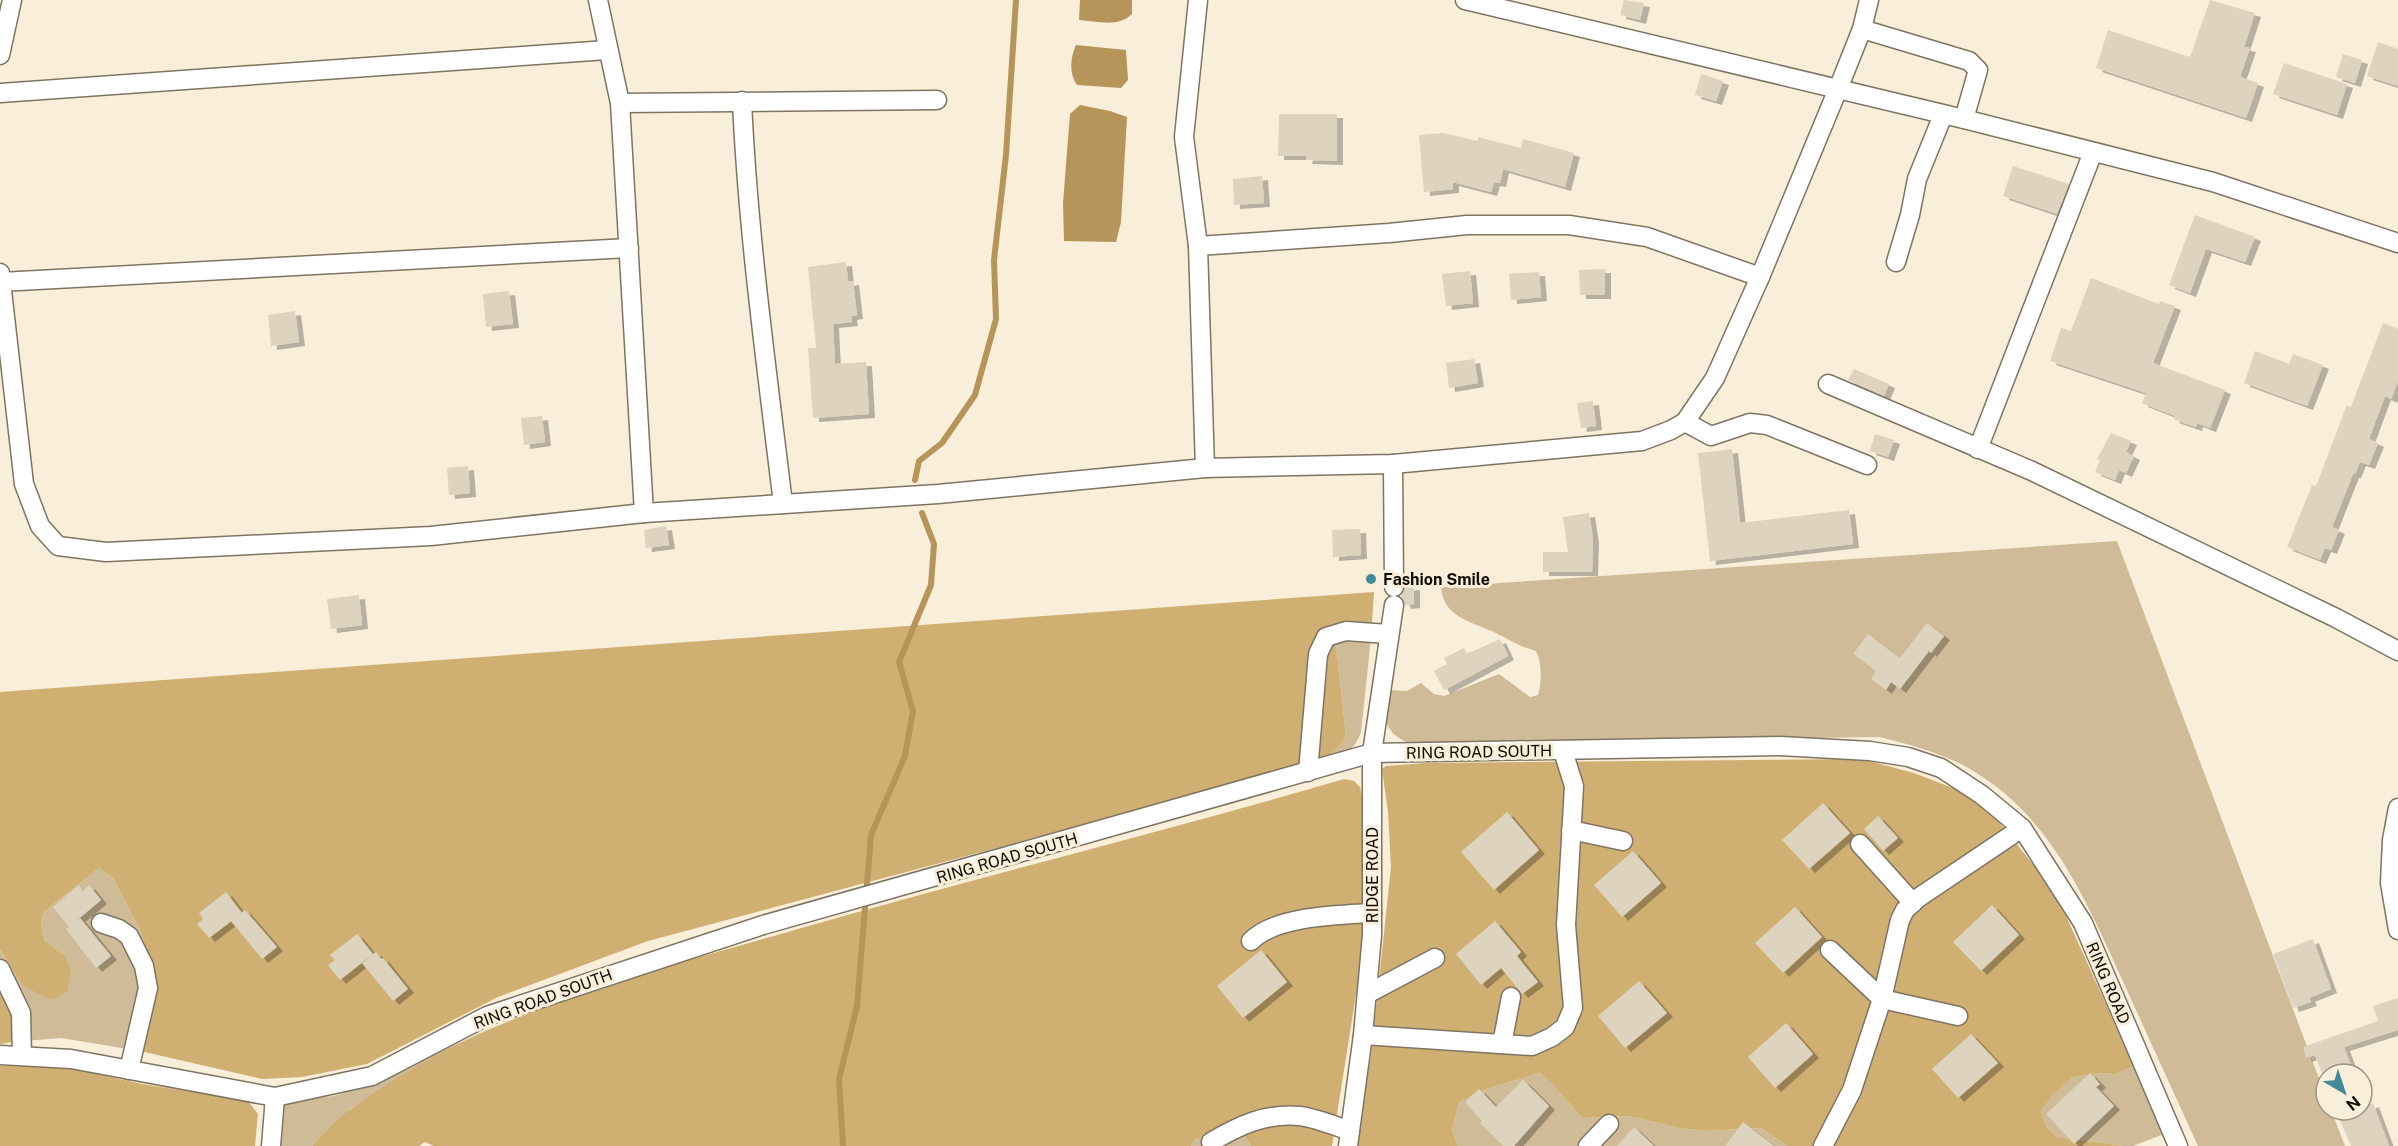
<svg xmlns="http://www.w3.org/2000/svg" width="2398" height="1146" font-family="'Public Sans',sans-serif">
<defs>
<filter id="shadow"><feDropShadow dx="6" dy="4" stdDeviation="0" flood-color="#0004"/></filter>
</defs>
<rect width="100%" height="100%" fill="#f9eed9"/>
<g fill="#d0bb98">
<path d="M2117,541l209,556v13h5l14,36h-147c-24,-53 -48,-105 -72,-158 -38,-83 -73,-171 -156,-219 -28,-16 -59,-24 -90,-32l-467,7c-15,-4 -22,-10 -28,-24l6,-30 16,1 14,-8 13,11 10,2 55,-22 31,23 8,-2c4,-12 4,-33 -2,-44 -16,-4 -26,-11 -40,-18 -23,-11 -53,-15 -55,-46z"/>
<path d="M1371,638l-10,94c-8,22 -17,22 -38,29l14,-12 9,-12 -10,-94z"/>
<polygon points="99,868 113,878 141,932 155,982 140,1051 61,1038 12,1042 12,1016 0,990 0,949 22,985 64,955 45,941 41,924 44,912"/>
<polygon points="504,1022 412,1069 350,1109 312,1146 276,1146 283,1106 287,1101 333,1096 365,1087"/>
<polygon points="2134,1066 2164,1134 2133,1146 2124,1146 2057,1137 2046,1126 2041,1112 2052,1096 2072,1078 2097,1073 2116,1074"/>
<polygon points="1540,1073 1554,1086 1582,1118 1628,1116 1679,1128 1708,1131 1761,1128 1787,1146 1458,1146 1452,1130 1459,1102 1486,1089"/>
<polygon points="1235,1122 1251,1146 1191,1146 1195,1140"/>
</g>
<g fill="#d0af73">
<polygon points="1374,592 1371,638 1336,643 1346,737 1337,749 1323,761 648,941 498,997 367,1064 302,1077 262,1079 140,1051 155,982 141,932 113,878 99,868 44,912 41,924 45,941 64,955 71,971 67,992 51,1000 22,985 0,949 0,692"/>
<polygon points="1862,759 1914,773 1963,792 1999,822 2044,878 2066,916 2134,1066 2116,1074 2097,1073 2072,1078 2052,1096 2041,1112 2046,1126 2057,1137 2124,1146 1787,1146 1761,1128 1708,1131 1679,1128 1628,1116 1582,1118 1554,1086 1540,1073 1486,1089 1459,1102 1452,1130 1458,1146 1356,1146 1371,1055 1391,867 1388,812 1382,769 1386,766 1426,763"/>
<path d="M1344,779l10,2 6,6 5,23 1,121 -34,215h-81l-16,-24 -40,18 -4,6h-757l-9,-4 -6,4h-107c13,-13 25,-28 40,-38 134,-97 289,-134 446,-179 181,-52 365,-97 546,-150z"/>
<polygon points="0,990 12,1016 12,1042 0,1044"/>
<polygon points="51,1064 142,1084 248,1101 258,1114 255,1146 0,1146 0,1066"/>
</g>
<g fill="#b59559">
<path d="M1080,0h52v14c-14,14 -35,7 -53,6z"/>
<path d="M1076,45l50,5 2,30 -7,8 -44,-3c-8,-11 -7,-27 -1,-40z"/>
<polygon points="1080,105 1110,111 1127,117 1121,222 1116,242 1064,241 1063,203 1070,114"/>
</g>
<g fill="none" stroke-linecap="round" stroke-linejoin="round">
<g stroke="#b59559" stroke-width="6">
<polyline points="915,480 919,461 942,443 975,395 996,319 994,260 1006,155 1016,0"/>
<polyline points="843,1146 839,1079 857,1006 871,835 905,756 913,711 899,662 931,585 934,544 922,513"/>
</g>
</g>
<g fill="#ded3be" filter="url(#shadow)">
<polygon points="1624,0 1644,3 1640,20 1620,15"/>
<polygon points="2210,0 2255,13 2244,47 2250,48 2240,77 2258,83 2246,118 2096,68 2108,30 2190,57"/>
<polygon points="2378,42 2398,49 2398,86 2367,76"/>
<polygon points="2343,54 2362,60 2355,83 2336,77"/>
<polygon points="2284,63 2347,84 2337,115 2273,94"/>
<polygon points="1701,74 1723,81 1716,101 1695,95"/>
<polygon points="1279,114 1337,114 1337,161 1306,160 1307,156 1278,156"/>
<polygon points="1443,133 1478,141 1478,137 1521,148 1523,139 1574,153 1565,187 1503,169 1500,183 1494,182 1491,192 1453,182 1453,189 1424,192 1419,135"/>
<polygon points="2013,166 2069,184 2057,214 2003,196"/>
<polygon points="1262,176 1264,203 1234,205 1233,179"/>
<polygon points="2195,215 2255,237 2245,262 2206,249 2190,293 2169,285"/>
<polygon points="846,262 848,282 853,281 857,315 851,316 852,322 833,324 835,364 866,362 869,414 813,418 808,348 816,348 808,267"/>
<polygon points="1605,269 1605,295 1580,295 1579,270"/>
<polygon points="1470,271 1473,303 1446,306 1442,274"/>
<polygon points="1539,272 1541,297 1511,300 1509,274"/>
<polygon points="2091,278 2159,304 2160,301 2175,306 2153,363 2225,390 2210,428 2197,423 2196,427 2173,419 2175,416 2142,403 2146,393 2050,361 2061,328 2071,331"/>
<polygon points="509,291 513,324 486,327 483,294"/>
<polygon points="295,311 299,342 271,346 268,315"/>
<polygon points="2383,323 2398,329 2398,381 2391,399 2385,396 2369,439 2378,443 2369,465 2360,462 2355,474 2353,474 2332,527 2339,530 2331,550 2325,548 2320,560 2287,547 2312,485 2316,486 2347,405 2351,407"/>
<polygon points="2255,351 2289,364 2293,354 2323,365 2307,406 2244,383"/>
<polygon points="1474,359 1478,383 1449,388 1446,363"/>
<polygon points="1854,369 1889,384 1884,396 1848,380"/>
<polygon points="1593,401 1596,426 1581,428 1577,403"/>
<polygon points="542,416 545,442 524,445 521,418"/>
<polygon points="2111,433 2131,441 2126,452 2134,456 2126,473 2119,470 2115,480 2095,472 2100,460 2097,459"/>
<polygon points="1875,434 1894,440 1888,457 1870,451"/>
<polygon points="1732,449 1740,523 1849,510 1853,544 1710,561 1698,453"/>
<polygon points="468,466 470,493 449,495 447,468"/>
<polygon points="1589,513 1593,539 1592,572 1543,572 1543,552 1568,552 1563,517"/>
<polygon points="666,526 669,545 646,548 644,530"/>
<polygon points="1360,529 1361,555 1333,557 1332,530"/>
<polygon points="1414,586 1414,604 1405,605 1401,596 1405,587"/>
<polygon points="359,595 362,625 331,629 327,599"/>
<polygon points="1927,623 1944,636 1931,653 1929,651 1900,689 1891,682 1886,690 1871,679 1876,671 1853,654 1868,634 1900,658"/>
<polygon points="1500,639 1508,656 1444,690 1434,671 1447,664 1444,658 1464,648 1467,654"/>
<polygon points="1823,803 1850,833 1809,869 1782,840"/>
<polygon points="1507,812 1539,850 1494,890 1461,852"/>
<polygon points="1878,816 1898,838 1883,851 1864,829"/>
<polygon points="1633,851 1661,883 1622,917 1594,885"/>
<polygon points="79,885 83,891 89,885 101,900 69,927 53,907"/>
<polygon points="226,892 242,913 209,938 197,924 203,919 199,913"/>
<polygon points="1992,905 2019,935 1981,971 1953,942"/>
<polygon points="1795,907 1822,937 1783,973 1755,943"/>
<polygon points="245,910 277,947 262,959 231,921"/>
<polygon points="80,918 111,956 96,968 66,929"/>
<polygon points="1495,921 1521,952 1517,956 1538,982 1522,994 1501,968 1481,985 1456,954"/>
<polygon points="357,934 373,954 340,980 328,965 335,960 330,955"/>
<polygon points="2313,939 2331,989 2309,998 2311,1002 2293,1008 2273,954"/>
<polygon points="1261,950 1287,982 1243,1018 1217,986"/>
<polygon points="376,952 381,959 383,958 408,989 393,1001 362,963"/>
<polygon points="1639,981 1667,1013 1625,1048 1598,1016"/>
<polygon points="2398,998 2398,1030 2344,1047 2354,1074 2322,1074 2315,1055 2306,1058 2303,1047 2378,1021 2373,1006"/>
<polygon points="1786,1023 1813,1054 1775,1088 1748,1057"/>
<polygon points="1971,1034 1998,1063 1958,1098 1932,1069"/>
<polygon points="2090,1073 2100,1084 2096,1087 2114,1106 2074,1144 2046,1114"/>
<polygon points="1523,1080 1549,1106 1514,1146 1503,1146 1480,1123 1482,1121 1465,1102 1479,1089 1496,1107"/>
<polygon points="2373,1103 2389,1146 2351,1146 2338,1116 2354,1110 2362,1110 2362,1107"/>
<polygon points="1743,1122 1774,1146 1725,1146"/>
<polygon points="1634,1127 1654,1146 1617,1146"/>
</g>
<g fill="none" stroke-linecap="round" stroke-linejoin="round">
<g stroke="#7f7462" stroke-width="21">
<g id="minor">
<polyline points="598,0 620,103 644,513"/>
<polyline points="1198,0 1184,137 1198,246 1205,468"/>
<polyline points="1465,0 1964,119 2213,182 2398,243"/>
<polyline points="1862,29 1969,61 1978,70 1964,119"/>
<polyline points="0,55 12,0"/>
<polyline points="0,93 607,50"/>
<path d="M742,101c6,135 25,269 41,403"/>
<polyline points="620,103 937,100"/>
<polyline points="1198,246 1389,233 1467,225 1569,225 1647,237 1760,277"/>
<polyline points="1896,262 1910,215 1917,179 1943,115"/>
<polyline points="0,273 24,484 40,526 58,546 106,552 431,536 644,513 938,494 1205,468 1393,464 1642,441 1671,430 1685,422 1715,378 1760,277 1838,89 1862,29 1869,0"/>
<polyline points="0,282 629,248"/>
<polyline points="1828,384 2032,471 2336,618 2398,651"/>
<polyline points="1685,422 1711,436 1750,423 1767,425 1867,465"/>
<polyline points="1978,449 2093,152"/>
<polyline points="1393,464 1394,587"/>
<polyline points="1308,772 1318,654 1326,637 1346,631 1388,634"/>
<polyline points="2398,808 2392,840 2390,883 2398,930"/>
<polyline points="1571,830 1623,841"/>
<polyline points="1860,844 1913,903"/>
<polyline points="101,923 119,929 129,936 144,966 148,988 129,1070"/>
<path d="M1251,941c24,-25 88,-26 121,-28"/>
<polyline points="1830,950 1882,999 1958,1016"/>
<polyline points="0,969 21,1013 22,1056"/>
<polyline points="1367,994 1435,958"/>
<polyline points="1363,1035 1532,1046 1552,1037 1565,1027 1573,1008 1566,925 1574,786 1563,751"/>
<polyline points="1502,1044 1511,997"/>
<polyline points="0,1055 71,1059 275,1097 372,1076 487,1016 763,925 1372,753 1780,746 1870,751 1908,757 1941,768 1982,795 2022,828 2083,923 2178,1146"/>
<path d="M1211,1142c29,-17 54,-29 89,-26 16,2 35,10 50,15"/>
<polyline points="271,1146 275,1097"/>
<polyline points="1348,1146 1363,1035 1372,935 1372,753 1394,605"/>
<polyline points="1588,1146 1609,1124"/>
<polyline points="1823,1146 1852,1090 1882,999 1900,920 1905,910 1918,898 2022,828"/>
</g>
</g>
<use href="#minor" stroke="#fff" stroke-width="18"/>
</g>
<circle fill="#448997" stroke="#f9eed9" stroke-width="2" cx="1371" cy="579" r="6"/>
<g text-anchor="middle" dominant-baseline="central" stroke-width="6" stroke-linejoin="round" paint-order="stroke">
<g font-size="16" font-weight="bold" fill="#0f0b05" stroke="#f9eed9" text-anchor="start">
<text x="1383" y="579">Fashion Smile</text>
</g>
<g font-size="16" fill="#0f0b05" stroke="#f9eed9">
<text transform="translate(1479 752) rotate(-1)">RING ROAD SOUTH</text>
<text transform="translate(1007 858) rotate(-16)">RING ROAD SOUTH</text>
<text transform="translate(1372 875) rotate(-90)">RIDGE ROAD</text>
<text transform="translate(2108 983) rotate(67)">RING ROAD</text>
<text transform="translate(543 999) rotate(-20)">RING ROAD SOUTH</text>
</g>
</g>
<g transform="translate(2344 1092) rotate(141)"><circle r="28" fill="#f9eed9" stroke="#9b9384" stroke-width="1.5"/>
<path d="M0-4.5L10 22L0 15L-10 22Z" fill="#448997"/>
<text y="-9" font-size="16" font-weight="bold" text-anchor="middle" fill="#0f0b05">N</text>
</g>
</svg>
